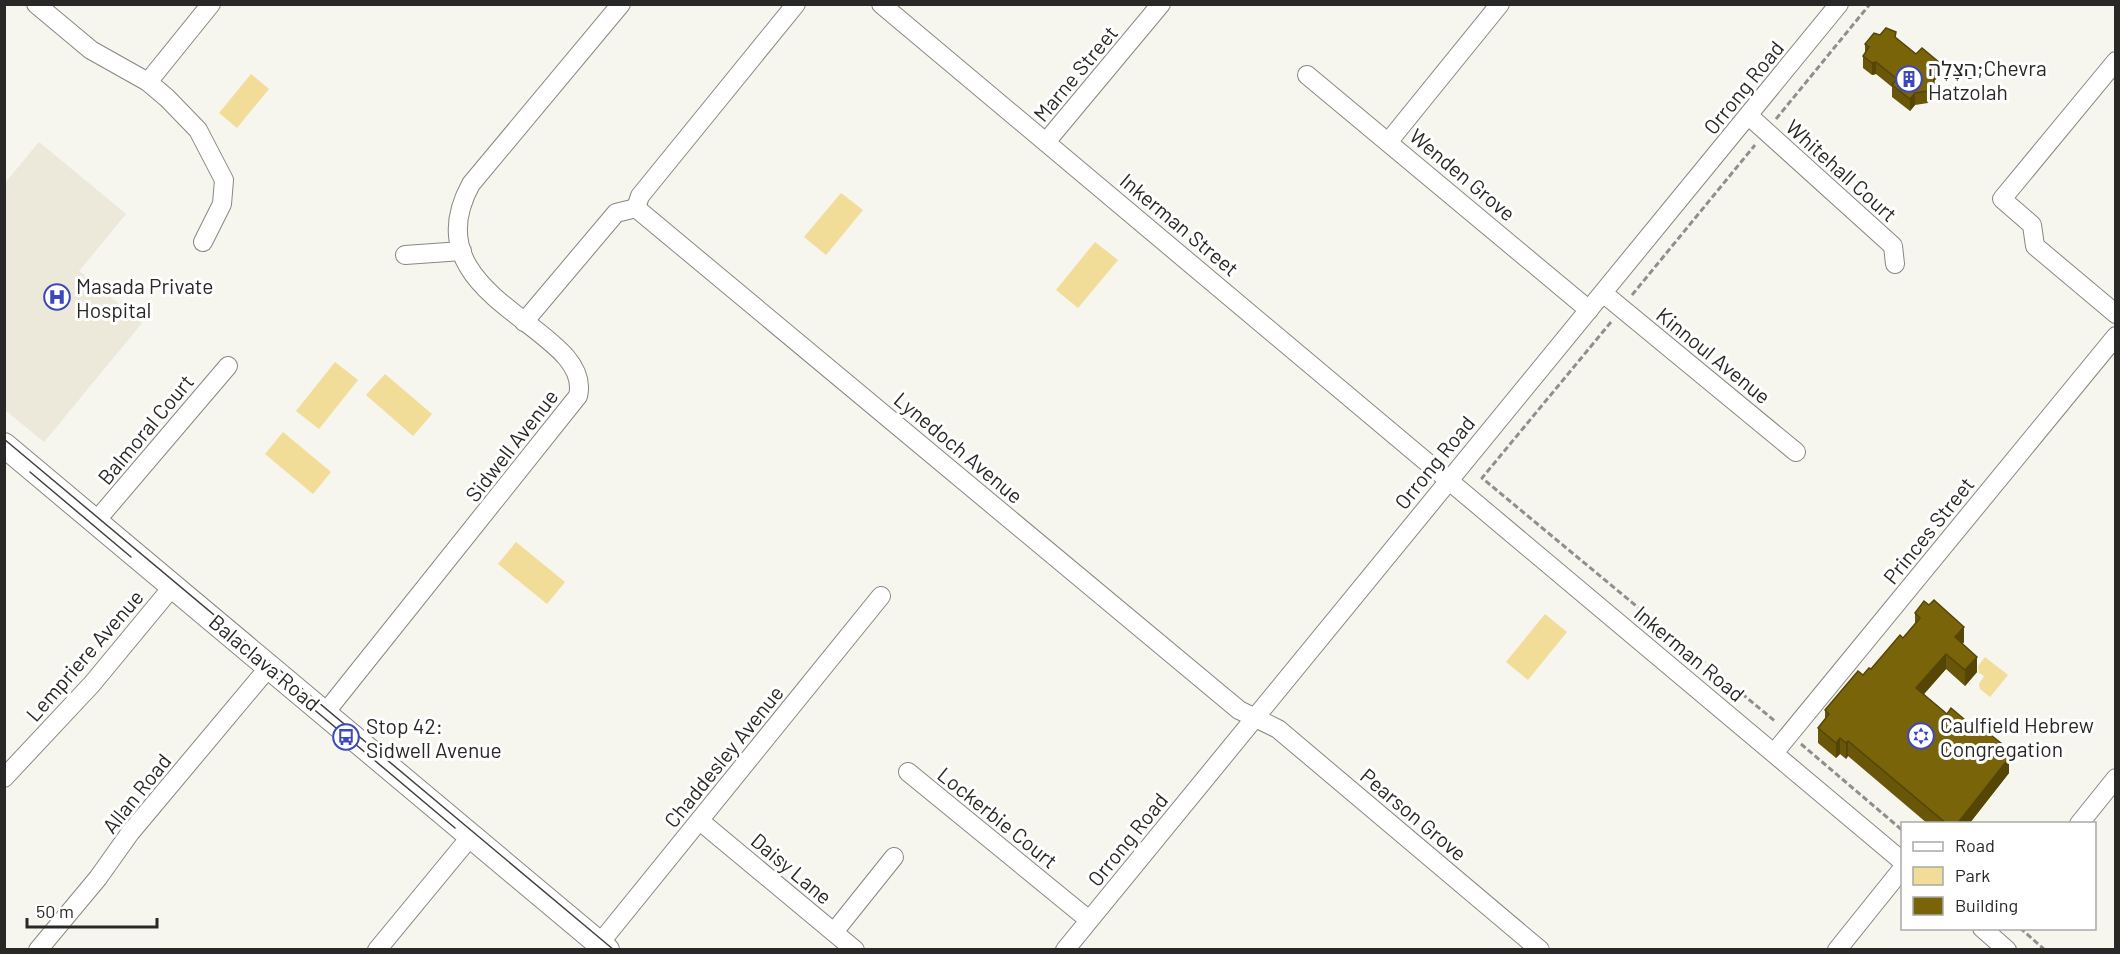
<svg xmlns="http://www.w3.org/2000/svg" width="2120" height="954" font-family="Barlow,'Noto Sans Hebrew',sans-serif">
<rect width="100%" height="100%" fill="#f6f5ee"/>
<polygon fill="#ece8da" points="39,142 126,214 79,271 142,323 44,442 4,409 5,183"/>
<g fill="#f2dd98">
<polygon points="251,74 269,89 237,128 219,113"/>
<polygon points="841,193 863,210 826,255 804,237"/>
<polygon points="1095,242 1118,260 1078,308 1056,290"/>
<polygon points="335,362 358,380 319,429 296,411"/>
<polygon points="385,374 432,414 413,436 366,395"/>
<polygon points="283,432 331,472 313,494 265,454"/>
<polygon points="516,542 565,582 547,604 498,564"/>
<polygon points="1545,614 1567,632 1528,680 1506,662"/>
<polygon points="1985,657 2008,675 1990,697 1980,689 1979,684 1984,676 1979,673 1978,666"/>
</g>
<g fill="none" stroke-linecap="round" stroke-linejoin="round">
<g stroke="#898782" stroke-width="20">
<g id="minor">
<polyline points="36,4 91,50 148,82 167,98 198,130 224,180 222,204 203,242"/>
<polyline points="881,4 1902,861"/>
<polyline points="2116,61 2002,199 2032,225 2035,246 2116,314"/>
<polyline points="1307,75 1589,310"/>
<polyline points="148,82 211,4"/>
<polyline points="1749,116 1893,246 1895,264"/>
<polyline points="1389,141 1500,4"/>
<polyline points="1046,142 1161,4"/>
<polyline points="636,208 1239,710 1278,729 1540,950"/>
<polyline points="636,208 640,196 796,4"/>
<polyline points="405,255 462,251"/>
<polyline points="1603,293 1796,452"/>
<polyline points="524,322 616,213 636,208"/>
<polyline points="96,521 228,366"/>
<path d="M325,713l253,-317c17,-69 -171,-96 -107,-212l150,-180"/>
<polyline points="1774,753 2116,336"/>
<polyline points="908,772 1089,920"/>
<polyline points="4,778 92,684 173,586"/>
<polyline points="700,821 855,950"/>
<polyline points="2079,824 2116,778"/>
<polyline points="1982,928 2007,950"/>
<polyline points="834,932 894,857"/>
<polyline points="600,943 881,596"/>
<polyline points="38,950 98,878 130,833 269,667"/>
<polyline points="377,950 471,836"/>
<polyline points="1065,950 1839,4"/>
<polyline points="1837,950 1902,869"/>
</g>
</g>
<g stroke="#898782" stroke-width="26">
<polyline id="major" points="4,445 607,950"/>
</g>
<g stroke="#908f8b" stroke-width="3" stroke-dasharray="6 3" stroke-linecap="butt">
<polyline points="1776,119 1870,4"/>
<polyline points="1632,295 1755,145"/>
<polyline points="1611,322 1482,478 1776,722"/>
<polyline points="1801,744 1902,830"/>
<polyline points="2020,928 2045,950"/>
</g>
<use href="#minor" stroke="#fff" stroke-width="18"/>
<use href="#major" stroke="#fff" stroke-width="24"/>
<g stroke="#43423f" stroke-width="1.5">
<polyline points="4,439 614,950"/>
<polyline points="30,472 131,557"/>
<polyline points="260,664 455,828"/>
</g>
</g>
<g fill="#695608">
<polygon points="1880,35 1896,38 1940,75 1934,81 1934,95 1928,103 1915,105 1910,111 1892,97 1892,87 1876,74 1872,75 1863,68 1863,56 1865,53 1865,44"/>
<polygon points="1915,613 1964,642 1962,644 1977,672 1965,686 1946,669 1924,694 1947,714 2001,751 2009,773 1969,824 1928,824 1848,756 1846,759 1840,754 1836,758 1818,743 1818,728 1825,719 1825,710 1863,675 1871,669 1903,638 1915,624"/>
</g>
<g fill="#554606">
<polygon points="1876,62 1876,74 1872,75 1872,63"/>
<polygon points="1940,63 1940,75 1933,82 1933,70"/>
<polygon points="1934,83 1934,95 1928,103 1928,91"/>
<polygon points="1915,93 1915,105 1910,111 1910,99"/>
<polygon points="1964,627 1964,642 1955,653 1955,637"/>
<polygon points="1946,654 1946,669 1916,703 1916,688"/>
<polygon points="1977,657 1977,672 1965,686 1965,670"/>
<polygon points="1840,738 1840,754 1836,758 1836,743"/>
<polygon points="1848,741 1848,756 1846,759 1846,743"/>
<polygon points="2001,743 2001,758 1997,748"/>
<polygon points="2009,758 2009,773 1969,824 1957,824"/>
</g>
<g fill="#7a6409" stroke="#554606" stroke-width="1.5">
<polygon points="1886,28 1896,32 1895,37 1916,54 1922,48 1940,63 1933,70 1934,83 1928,91 1915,93 1910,99 1892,85 1897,79 1876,62 1872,63 1863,56 1869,47 1865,44 1874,33 1880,35"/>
<polygon points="1934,600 1964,627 1955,637 1977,657 1965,670 1946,654 1916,688 1947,714 1951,708 1977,730 1982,728 2001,743 1997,748 2009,758 1957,824 1947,824 1848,741 1846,743 1840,738 1836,743 1818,728 1829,714 1825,710 1858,671 1863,675 1869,668 1871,669 1900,635 1903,638 1920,618 1915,613 1924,601 1929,605"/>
</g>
<defs>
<g id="building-ring" transform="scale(1.35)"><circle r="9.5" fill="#fff" stroke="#3c48bb" stroke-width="1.5"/><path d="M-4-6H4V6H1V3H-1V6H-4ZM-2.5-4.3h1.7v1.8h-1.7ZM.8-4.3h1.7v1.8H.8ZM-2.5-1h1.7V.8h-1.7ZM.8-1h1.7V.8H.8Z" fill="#3c48bb"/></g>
<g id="hospital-ring" transform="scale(1.35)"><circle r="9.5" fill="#fff" stroke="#3c48bb" stroke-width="1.5"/><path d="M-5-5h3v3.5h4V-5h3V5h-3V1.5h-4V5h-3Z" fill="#3c48bb"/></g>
<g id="synagogue-ring" transform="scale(1.35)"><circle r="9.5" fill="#fff" stroke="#3c48bb" stroke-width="1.5"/><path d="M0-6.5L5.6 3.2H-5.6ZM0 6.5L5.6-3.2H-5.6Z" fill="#3c48bb"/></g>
<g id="bus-ring" transform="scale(1.35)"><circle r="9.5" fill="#fff" stroke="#3c48bb" stroke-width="1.5"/><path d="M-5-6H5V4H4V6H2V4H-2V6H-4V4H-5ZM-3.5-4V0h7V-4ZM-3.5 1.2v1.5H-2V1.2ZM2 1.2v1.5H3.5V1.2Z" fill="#3c48bb"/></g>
</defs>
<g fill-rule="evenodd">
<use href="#building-ring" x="1909" y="79"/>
<use href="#hospital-ring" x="57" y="297"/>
<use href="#synagogue-ring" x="1921" y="736"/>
<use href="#bus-ring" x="346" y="737"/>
</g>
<g text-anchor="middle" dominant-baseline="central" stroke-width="6" stroke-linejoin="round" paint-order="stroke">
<g font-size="21" fill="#292826" stroke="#fff" text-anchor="start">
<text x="1928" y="67">הַצָּלָה;Chevra<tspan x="1928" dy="24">Hatzolah</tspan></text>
<text x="76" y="285">Masada Private<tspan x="76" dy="24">Hospital</tspan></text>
<text x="1940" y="724">Caulfield Hebrew<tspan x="1940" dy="24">Congregation</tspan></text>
<text x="366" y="725">Stop 42:<tspan x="366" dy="24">Sidwell Avenue</tspan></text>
</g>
<g font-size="21" fill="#292826" stroke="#fff">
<text transform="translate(1075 73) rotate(-50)">Marne Street</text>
<text transform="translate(1743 87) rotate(-51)">Orrong Road</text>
<text transform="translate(1842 170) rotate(42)">Whitehall Court</text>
<text transform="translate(1463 174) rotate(40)">Wenden Grove</text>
<text transform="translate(1180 224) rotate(40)">Inkerman Street</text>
<text transform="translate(1714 355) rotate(39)">Kinnoul Avenue</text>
<text transform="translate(145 429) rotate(-50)">Balmoral Court</text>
<text transform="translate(511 445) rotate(-52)">Sidwell Avenue</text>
<text transform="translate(959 447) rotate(40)">Lynedoch Avenue</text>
<text transform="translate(1434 462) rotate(-51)">Orrong Road</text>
<text transform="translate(1928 530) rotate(-51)">Princes Street</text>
<text transform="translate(1690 653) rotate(40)">Inkerman Road</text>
<text transform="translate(84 655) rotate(-49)">Lempriere Avenue</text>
<text transform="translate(265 662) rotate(40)">Balaclava Road</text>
<text transform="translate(723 756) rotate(-51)">Chaddesley Avenue</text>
<text transform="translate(136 793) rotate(-51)">Allan Road</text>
<text transform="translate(1414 814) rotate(40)">Pearson Grove</text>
<text transform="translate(998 817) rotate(39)">Lockerbie Court</text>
<text transform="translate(1127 839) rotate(-51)">Orrong Road</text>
<text transform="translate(792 868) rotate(40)">Daisy Lane</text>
</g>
</g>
<rect width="2120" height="954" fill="none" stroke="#292826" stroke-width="12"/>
<rect x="1901" y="822" width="195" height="108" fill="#ffffff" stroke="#a9a9a8" stroke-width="1.5"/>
<rect x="1913" y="842" width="30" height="9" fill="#ffffff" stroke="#a9a9a8" stroke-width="1.5"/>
<text x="1955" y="852" font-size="18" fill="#292826">Road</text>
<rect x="1913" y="867" width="30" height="18" fill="#f2dd98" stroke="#a9a9a8" stroke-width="1.5"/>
<text x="1955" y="882" font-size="18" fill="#292826">Park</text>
<rect x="1913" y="897" width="30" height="18" fill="#7a6409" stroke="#a9a9a8" stroke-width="1.5"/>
<text x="1955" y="912" font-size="18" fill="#292826">Building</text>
<path d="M27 918v9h130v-9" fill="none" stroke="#292826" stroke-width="3"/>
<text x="36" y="918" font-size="18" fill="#292826" stroke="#ffffff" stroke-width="4.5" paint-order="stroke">50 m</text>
</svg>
